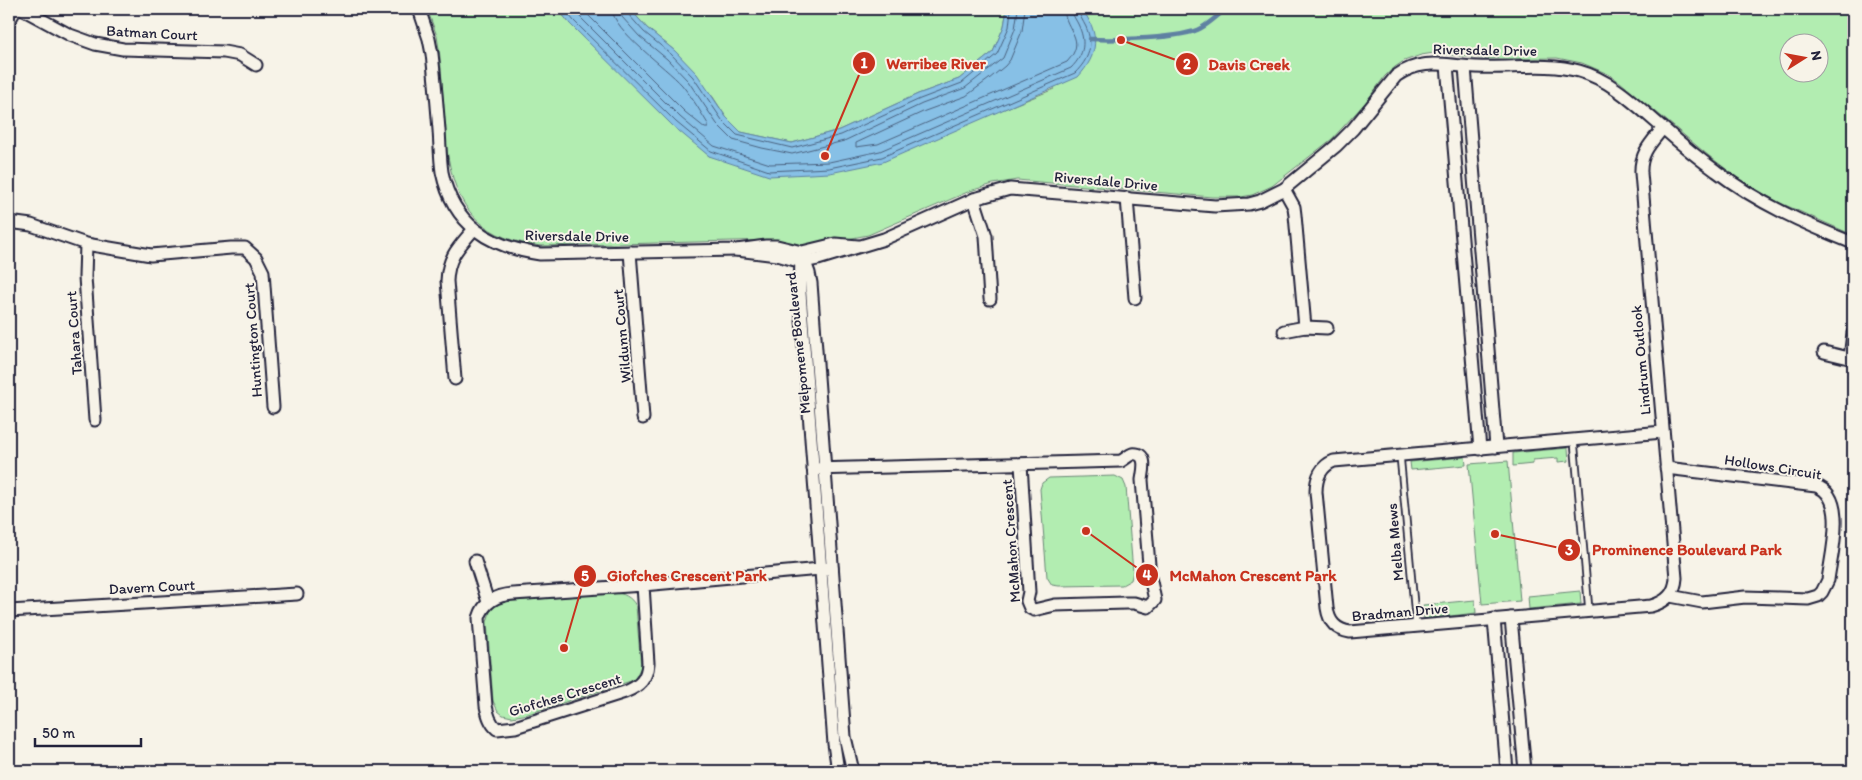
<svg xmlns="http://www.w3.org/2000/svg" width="1862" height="780" font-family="Itim,sans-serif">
<rect width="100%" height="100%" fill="#f7f3e8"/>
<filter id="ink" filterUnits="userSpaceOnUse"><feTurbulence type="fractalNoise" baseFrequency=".02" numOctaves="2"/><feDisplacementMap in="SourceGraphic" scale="10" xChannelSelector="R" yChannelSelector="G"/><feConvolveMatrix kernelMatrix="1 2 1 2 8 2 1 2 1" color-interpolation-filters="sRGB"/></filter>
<g filter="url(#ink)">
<g fill="#b2edb1" stroke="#6a8876" fill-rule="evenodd">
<path d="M427,9h131l12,15 139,132 295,-47 50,-20 31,-76 -3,-4h771v226l-77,-34 -37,-22 -30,-23 -89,-74 -12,-8 -26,-11 -25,-5 -71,1 -52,-6 -13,2 -17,6 -9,6 -10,9 -19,26 -34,37 -60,47 -20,9 -11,2h-29l-195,-17 -24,4 -23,7 -102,44 -21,4h-12l-33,8 -31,-7 -230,6c-113,-13 -91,-114 -102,-197l-2,-13zM1790,42h30v30h-30z"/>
<polygon points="630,9 1007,9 1004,26 993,52 959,79 918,94 839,130 792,143 741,132 726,117 713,97 675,51 647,28"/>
<polygon points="1568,448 1569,461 1558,462 1558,458 1533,460 1533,464 1513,466 1513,453"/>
<polygon points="1465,457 1466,465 1411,470 1410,462"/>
<polygon points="1508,461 1520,601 1482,604 1469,464"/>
<polygon points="1115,476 1123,480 1126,487 1133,572 1131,580 1122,585 1059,586 1052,585 1047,577 1040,489 1042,483 1049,478"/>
<polygon points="1580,591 1581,604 1529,609 1528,596"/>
<path d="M613,593c11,0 18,4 23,13l5,61 -7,13 -106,34 -16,3 -9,-2 -5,-4 -5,-10 -6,-79 3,-10 7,-8 5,-2z"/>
<polygon points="1475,600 1476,613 1424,619 1423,605"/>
</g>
<path fill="#87c0e6" stroke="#5f81a2" d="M558,9h72l17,19 28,23 22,23 29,43 15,15 51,11 47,-13 79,-36 41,-15 34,-27 11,-26 3,-17h75c18,25 17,45 -4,68l-195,85 -53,11 -61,3 -60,-20 -36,-30 -103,-102z"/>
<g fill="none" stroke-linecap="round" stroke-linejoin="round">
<g stroke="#4a617f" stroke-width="1">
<path d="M564,9l10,12 102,101 35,29 58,20 60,-3 53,-11 193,-84c14,-14 19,-28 11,-46 -3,-6 -7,-12 -8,-18"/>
<path d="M572,9l108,108 34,29 56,18 59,-2 51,-11 191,-83c14,-14 15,-27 7,-44 -3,-6 -6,-9 -6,-15"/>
<path d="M582,9l103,103 20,16h3v-4c-8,-13 -16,-27 -26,-39 -16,-18 -69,-54 -70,-76"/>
<polyline points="620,9 622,17 639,36 667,59 688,81 717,124 733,140 762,148 792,154 844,141 922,104 965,88 1003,58 1015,29 1018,9"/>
<polyline points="626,9 628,14 644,32 671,54 693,77 722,120 737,135 792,148 841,135 920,99 962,83 997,54 1009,27 1011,9"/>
<path d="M1025,9l-3,22 -12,29 -5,6 -16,13 -23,17 -41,15 -69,32v4l22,-3 189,-82c21,-23 -2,-31 -3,-53"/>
</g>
<g stroke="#5f81a2" stroke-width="4.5">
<polyline points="1848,9 1853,33"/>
<path d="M1090,39c23,1 93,0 111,-11 9,-5 17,-13 25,-19"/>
</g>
<g stroke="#22223b" stroke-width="9">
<g id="lane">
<polyline points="1574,440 1589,611"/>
<polyline points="1400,455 1416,626"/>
</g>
</g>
<g stroke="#22223b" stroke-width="15">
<g id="street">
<polyline points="22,9 70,35 95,44 123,49 224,52 240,55 256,65"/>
<path d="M419,9l10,30 3,15c3,25 5,51 7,76 1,14 1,28 3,42 11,53 48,75 98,82l197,-4 29,-4h11l25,6 33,-8 23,2"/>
<polyline points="9,21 16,9"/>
<polyline points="1447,65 1480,449"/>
<polyline points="1465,67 1496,447"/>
<polyline points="1284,189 1294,207 1295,215 1305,327"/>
<polyline points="1127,198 1135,298"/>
<polyline points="974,199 986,236 990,299"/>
<polyline points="9,222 31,225 86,244 151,255 231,248 245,248 256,258 263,272 273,407"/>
<polyline points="86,244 85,277 95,420"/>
<path d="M737,250l40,5 25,7 16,-3 66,-20 90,-40 36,-10 205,17 34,-2 11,-3 24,-12 52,-43 17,-17 43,-53c26,-19 51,-10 80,-9 34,2 70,-5 103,4 33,9 58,35 84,57 17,15 35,30 53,43 42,32 89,53 137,72"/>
<polyline points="630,252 643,418"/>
<polyline points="801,256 800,293 834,744 838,771"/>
<polyline points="803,256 809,273 811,283 845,737 853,771"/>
<polyline points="1284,331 1305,327 1327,328"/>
<polyline points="1824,352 1853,359"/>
<polyline points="1850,358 1853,333"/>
<path d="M455,379l-8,-98c1,-25 12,-34 27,-52"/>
<path d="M1663,432l-329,29c-13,5 -18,17 -18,31l11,116c2,14 9,22 23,24l301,-26c15,-4 24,-12 25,-28l-35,-405c-1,-20 10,-30 22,-45"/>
<path d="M1666,468l150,18c32,10 15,69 12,94l-6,12 -4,4 -10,3 -63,-2 -43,5 -32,-6"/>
<path d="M813,469l308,-8c4,-2 8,-6 11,-7 17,-2 11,18 10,26l8,97 5,23 -7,7 -14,-4h-8l-71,2 -21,5 -4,-2 -3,-7 2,-9 -8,-128"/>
<polyline points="475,561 488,602"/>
<path d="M643,585l5,78c-1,16 -8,23 -23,29l-110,35 -18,2c-7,-6 -9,-14 -11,-23l-7,-88c5,-17 18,-23 34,-24l130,-9 189,-17"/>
<polyline points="9,611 297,594"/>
<polyline points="1511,618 1525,771"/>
<polyline points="1494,619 1507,771"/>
</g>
</g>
<use href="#lane" stroke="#f7f3e8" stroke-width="5.5"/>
<use href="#street" stroke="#f7f3e8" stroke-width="11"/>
</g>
</g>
<g text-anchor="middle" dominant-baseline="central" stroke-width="4" stroke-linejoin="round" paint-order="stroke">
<g font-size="15" fill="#22223b" stroke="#f7f3e8">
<text transform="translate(152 33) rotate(3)">Batman Court</text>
<text transform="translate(1485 50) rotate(1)">Riversdale Drive</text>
<text transform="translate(1106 181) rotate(5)">Riversdale Drive</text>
<text transform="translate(577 236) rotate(1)">Riversdale Drive</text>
<text transform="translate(74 333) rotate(-94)">Tahara Court</text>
<text transform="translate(622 336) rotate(-95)">Wildunn Court</text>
<text transform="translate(253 340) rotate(-94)">Huntington Court</text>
<text transform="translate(798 343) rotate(-96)">Melpomene Boulevard</text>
<text transform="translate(1641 360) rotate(-95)">Lindrum Outlook</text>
<text transform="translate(1773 467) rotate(9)">Hollows Circuit</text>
<text transform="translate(1011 541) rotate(-94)">McMahon Crescent</text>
<text transform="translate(1395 542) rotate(-95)">Melba Mews</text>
<text transform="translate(152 587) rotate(-3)">Davern Court</text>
<text transform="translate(1400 612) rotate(-5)">Bradman Drive</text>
<text transform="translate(565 695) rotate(-17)">Giofches Crescent</text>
</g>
</g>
<path fill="none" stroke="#c8321e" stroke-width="2" d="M825 156L864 63M1121 40L1187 64M1495 534L1569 550M1086 531L1147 575M564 648L585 576"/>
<g fill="#c8321e" stroke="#f7f3e8" stroke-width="2">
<circle cx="825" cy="156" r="5"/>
<circle cx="1121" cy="40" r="5"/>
<circle cx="1495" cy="534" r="5"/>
<circle cx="1086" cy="531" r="5"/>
<circle cx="564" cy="648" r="5"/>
<circle cx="864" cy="63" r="12"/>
<circle cx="1187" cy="64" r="12"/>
<circle cx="1569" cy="550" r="12"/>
<circle cx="1147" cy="575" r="12"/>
<circle cx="585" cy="576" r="12"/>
</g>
<g font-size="15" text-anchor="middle" font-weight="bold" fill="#fff">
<text x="864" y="68">1</text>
<text x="1187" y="69">2</text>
<text x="1569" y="555">3</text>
<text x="1147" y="580">4</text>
<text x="585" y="581">5</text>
</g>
<g font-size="16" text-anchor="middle" font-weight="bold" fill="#c8321e" stroke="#f7f3e8" stroke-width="4" stroke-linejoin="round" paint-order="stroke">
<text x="936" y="69">Werribee River</text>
<text x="1249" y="70">Davis Creek</text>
<text x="1687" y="555">Prominence Boulevard Park</text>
<text x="1253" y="581">McMahon Crescent Park</text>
<text x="687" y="581">Giofches Crescent Park</text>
</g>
<rect width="1862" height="780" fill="none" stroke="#f7f3e8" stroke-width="30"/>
<rect x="15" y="15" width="1832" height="750" fill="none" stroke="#22223b" stroke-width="2" filter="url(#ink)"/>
<g transform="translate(1804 58) rotate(79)"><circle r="24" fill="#f7f3e8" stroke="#a29fa3"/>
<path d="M0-4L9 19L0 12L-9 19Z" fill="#c8321e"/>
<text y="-8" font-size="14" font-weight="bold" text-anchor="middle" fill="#22223b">N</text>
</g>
<path d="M35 738v8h106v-8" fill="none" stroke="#22223b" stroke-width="2.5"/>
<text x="42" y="738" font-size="15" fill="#22223b" stroke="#f7f3e8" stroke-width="4" paint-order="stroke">50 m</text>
</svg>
